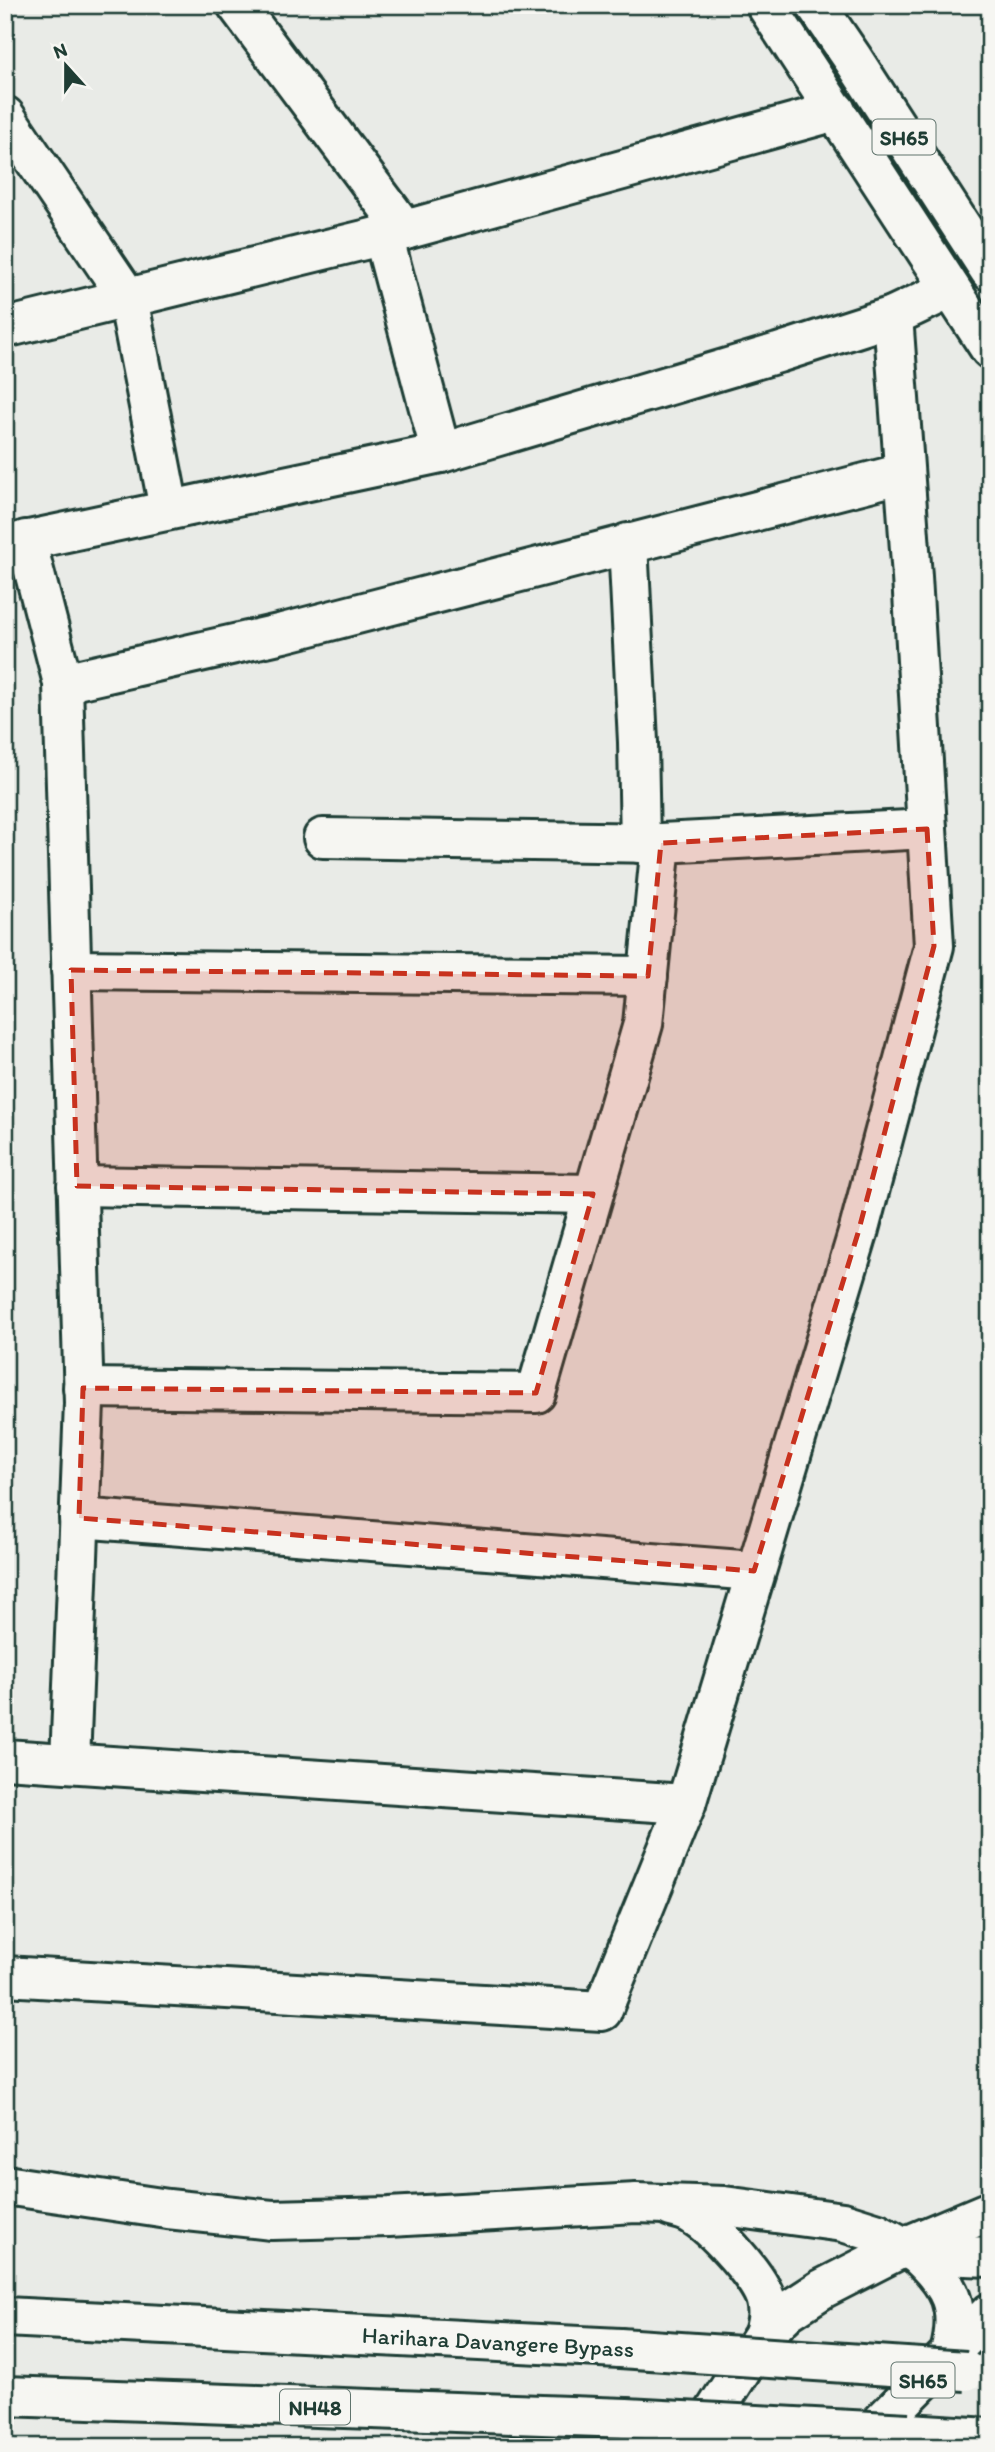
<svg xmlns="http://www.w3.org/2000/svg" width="995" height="2452" font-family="Itim,sans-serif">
<rect width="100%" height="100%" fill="#e9ebe7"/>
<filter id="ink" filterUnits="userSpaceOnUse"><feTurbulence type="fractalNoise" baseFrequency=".0143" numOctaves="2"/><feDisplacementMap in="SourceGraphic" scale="14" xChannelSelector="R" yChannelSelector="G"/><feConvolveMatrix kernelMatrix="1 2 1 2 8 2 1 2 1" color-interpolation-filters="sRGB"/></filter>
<g filter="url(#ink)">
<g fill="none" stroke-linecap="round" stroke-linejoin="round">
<g stroke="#1f3d34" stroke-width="44">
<g id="minor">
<polyline points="237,5 405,230"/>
<polyline points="5,116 128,298 169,509"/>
<polyline points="383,235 441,453"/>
<polyline points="5,328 405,230 836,111"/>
<polyline points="26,540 63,683 84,1403 70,1763"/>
<polyline points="628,543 638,742 640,843"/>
<polyline points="5,545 441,453 778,353 893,316 950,289"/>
<polyline points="63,683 283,633 904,473"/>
<polyline points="323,838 661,843"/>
<polyline points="71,970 648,976"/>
<polyline points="77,1186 593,1194"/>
<polyline points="83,1388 536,1393 643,1024 661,843 927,829"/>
<polyline points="79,1518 754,1571"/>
<polyline points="5,1759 686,1804"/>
<polyline points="5,1976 602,2011 686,1804 858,1233 934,946 912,577 893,316"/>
</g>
</g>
<g stroke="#1f3d34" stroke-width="44">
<g id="tertiary">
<polyline points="5,2185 168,2209 272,2220 389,2217 636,2203 724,2206 843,2222 878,2233 917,2254 990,2257"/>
<path d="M671,2207c9,2 18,4 25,10 20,13 65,62 70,84 3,12 1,21 -2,33"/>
<path d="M917,2254c34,32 45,53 33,99"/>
</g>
</g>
<g stroke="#1f3d34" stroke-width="44">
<g id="primary">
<polyline points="766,5 990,349"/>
<polyline points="816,5 853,59 990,271"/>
<polyline points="692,2447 764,2334 788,2311 822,2289 904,2247 990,2211"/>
<polyline points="857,2447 990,2313"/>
</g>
</g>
<g stroke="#1f3d34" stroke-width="44">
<g id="trunk">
<polyline points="5,2317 620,2348"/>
<polyline points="5,2396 626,2418"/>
<polyline points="908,2433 990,2438"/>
</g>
</g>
<use href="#minor" stroke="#f6f6f2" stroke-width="38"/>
<use href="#tertiary" stroke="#f6f6f2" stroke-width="38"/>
<use href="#primary" stroke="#f6f6f2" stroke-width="38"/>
<use href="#trunk" stroke="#f6f6f2" stroke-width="38"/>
<g stroke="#1f3d34" stroke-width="44" stroke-linecap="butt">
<g id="trunk-bridge">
<polyline points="620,2348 966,2371"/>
<polyline points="626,2418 908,2433"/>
</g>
</g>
<use href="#trunk-bridge" stroke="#f6f6f2" stroke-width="38"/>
</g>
</g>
<path fill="#c8321e" fill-opacity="0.2" stroke="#c8321e" stroke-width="5" stroke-dasharray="14 9" stroke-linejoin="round" d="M927,829l7,117 -76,287 -104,338 -675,-53 4,-130 453,5 57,-199 -516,-8 -6,-216 577,6 13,-133z"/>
<g text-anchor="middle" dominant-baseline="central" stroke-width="6" stroke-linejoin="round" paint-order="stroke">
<g fill="#f6f6f2" stroke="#60746d" stroke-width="2">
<rect x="872.5" y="119.5" width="63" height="35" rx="5"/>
<rect x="891.5" y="2362.5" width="63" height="35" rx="5"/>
<rect x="280" y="2389.5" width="70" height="35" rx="5"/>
</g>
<g font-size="21" font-weight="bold" fill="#1f3d34">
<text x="904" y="137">SH65</text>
<text x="923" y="2380">SH65</text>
<text x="315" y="2407">NH48</text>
</g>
<g font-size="23" fill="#1f3d34" stroke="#f6f6f2">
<text transform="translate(498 2342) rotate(3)">Harihara Davangere Bypass</text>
</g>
</g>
<rect width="995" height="2452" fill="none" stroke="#f6f6f2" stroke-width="28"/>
<rect x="14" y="14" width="967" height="2424" fill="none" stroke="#1f3d34" stroke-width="2.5" filter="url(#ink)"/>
<g transform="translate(66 66) rotate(339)" stroke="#f6f6f2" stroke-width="5" paint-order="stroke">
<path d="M0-5L12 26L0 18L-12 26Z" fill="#1f3d34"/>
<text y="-10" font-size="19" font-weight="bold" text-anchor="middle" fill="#1f3d34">N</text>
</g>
</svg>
